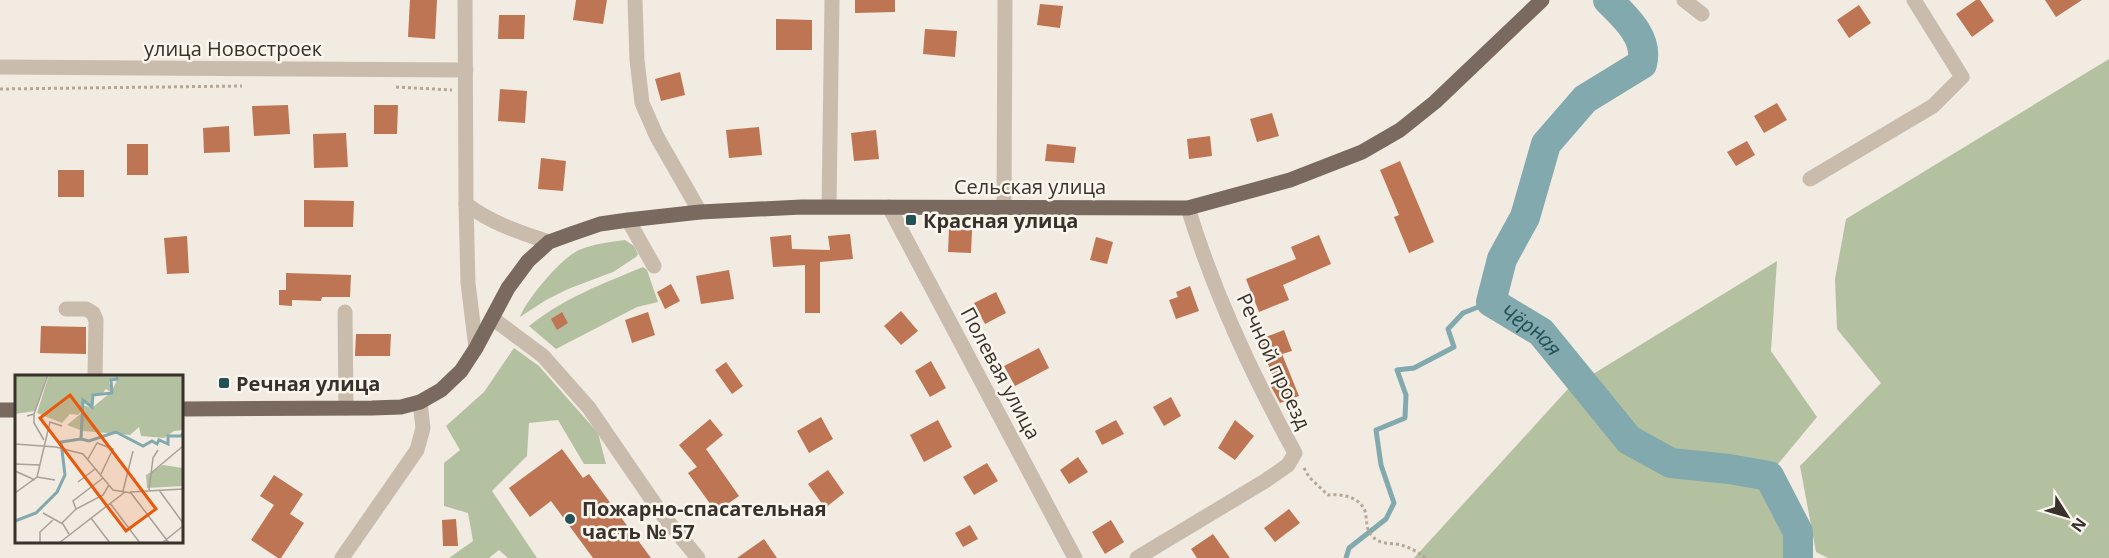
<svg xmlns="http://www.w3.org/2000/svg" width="2109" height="558" font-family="'Open Sans',sans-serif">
<rect width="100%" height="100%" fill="#f2ebe1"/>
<g fill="#b4c1a1">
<polygon points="2109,59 2109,558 1828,558 1816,552 1800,466 1881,383 1837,329 1835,279 1846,219"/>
<path d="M625,240l9,6 4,8 -2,3 -23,15 -45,17 -22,11 -26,17c6,-17 42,-60 59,-67 14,-6 31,-8 46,-10z"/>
<polygon points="1777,261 1771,351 1817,417 1759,487 1785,535 1786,558 1414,558 1567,390"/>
<path d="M643,267l4,3 11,32 -21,5 -81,42 -27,-23c37,-29 71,-41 114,-59z"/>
<polygon points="514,348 539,366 598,433 606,464 584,464 558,420 529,423 527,456 492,491 537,558 508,558 499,550 489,558 449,558 473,541 468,513 444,506 444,463 460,450 446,426 484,392"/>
</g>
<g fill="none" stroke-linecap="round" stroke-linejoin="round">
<polyline stroke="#82a9ae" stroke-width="5" points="1346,558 1349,548 1386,519 1394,503 1381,465 1376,430 1405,418 1406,395 1397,370 1414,368 1454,347 1448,329 1463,313 1491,302"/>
<path stroke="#82a9ae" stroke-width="30" id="s1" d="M1608,0c17,17 41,38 34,64l-57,35 -39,45 -21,73 -23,42 -11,43 50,30 88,108 42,23 58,6 40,7 29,56v26"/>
</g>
<g fill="#be7553">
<polygon points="410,0 437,0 435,39 408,37"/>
<polygon points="576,0 607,0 603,24 573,20"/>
<polygon points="855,0 895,0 895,12 855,13"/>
<polygon points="1976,0 1980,0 1994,21 1972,37 1956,14"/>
<polygon points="2045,0 2082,0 2056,17"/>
<polygon points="1040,4 1063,6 1060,28 1037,25"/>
<polygon points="1859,5 1871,23 1849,38 1837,20"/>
<polygon points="499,15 525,15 524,39 498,39"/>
<polygon points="776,19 812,20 812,50 776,50"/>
<polygon points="925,29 957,31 955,57 923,54"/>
<polygon points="680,72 685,95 661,101 655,79"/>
<polygon points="500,89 527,91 525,123 498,121"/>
<polygon points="1777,103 1787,120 1764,133 1754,116"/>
<polygon points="288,105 290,134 254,136 252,106"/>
<polygon points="374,105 398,105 397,134 374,134"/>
<polygon points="1272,113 1279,136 1257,142 1250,119"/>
<polygon points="229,126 230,152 204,153 203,128"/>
<polygon points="759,127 762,155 729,158 726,130"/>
<polygon points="876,130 879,159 854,161 851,133"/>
<polygon points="346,133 348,167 314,168 313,134"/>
<polygon points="1210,136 1212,156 1189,159 1187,139"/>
<polygon points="1747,141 1755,155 1736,166 1727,152"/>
<rect x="127" y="144" width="21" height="31"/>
<polygon points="1047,144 1076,147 1074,163 1045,161"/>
<polygon points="541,158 566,161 563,191 538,189"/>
<polygon points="1400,161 1434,242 1409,253 1394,217 1399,215 1380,170"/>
<rect x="58" y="170" width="26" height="27"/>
<polygon points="304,200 354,201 353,227 304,227"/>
<polygon points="949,229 972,230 971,253 948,252"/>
<polygon points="850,234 853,259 820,262 820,313 805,313 805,265 773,267 770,237 791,235 792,249 830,250 828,236"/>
<polygon points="1319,235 1331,264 1283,285 1289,300 1259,312 1246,279 1296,259 1291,247"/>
<polygon points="187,236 189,273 167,274 164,238"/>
<polygon points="1096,237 1113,242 1107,264 1090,260"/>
<polygon points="729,270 734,299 701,304 696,276"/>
<polygon points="286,273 351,275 350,297 322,297 321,301 292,300 292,306 279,305 279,290 286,290"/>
<polygon points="671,284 680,301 665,309 657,292"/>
<polygon points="1190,286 1199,311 1176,319 1169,300 1178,297 1176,292"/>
<polygon points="996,292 1006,313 985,324 974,303"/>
<polygon points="901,311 918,331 901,345 884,326"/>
<polygon points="562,312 568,323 557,330 551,319"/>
<polygon points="648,312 655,335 632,343 625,320"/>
<polygon points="41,326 86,327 86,354 40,353"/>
<polygon points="1284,330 1292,351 1282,354 1299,396 1280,403 1269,383 1275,381 1258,340"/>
<polygon points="356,334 391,334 390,356 355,356"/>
<polygon points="1039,348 1049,368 1015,386 1004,366"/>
<polygon points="931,361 946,388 930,397 915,371"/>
<polygon points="726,362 743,386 732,394 715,370"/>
<polygon points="1171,397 1181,416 1164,426 1153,407"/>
<polygon points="821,417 833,439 809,453 797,431"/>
<polygon points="710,419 723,435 706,449 739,496 716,512 688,473 697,467 679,445"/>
<polygon points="938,420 952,447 924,462 910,435"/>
<polygon points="1116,420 1124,434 1102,445 1095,431"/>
<polygon points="1235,420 1254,436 1235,460 1218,448"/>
<polygon points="562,449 583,478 589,474 651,558 593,558 551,501 530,517 509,488"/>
<polygon points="1078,457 1088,472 1069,484 1060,470"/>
<polygon points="987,463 998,481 974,495 963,477"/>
<polygon points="828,470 844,493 825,508 808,484"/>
<polygon points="274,475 303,494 290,514 304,523 281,558 278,558 251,540 274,505 260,496"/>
<polygon points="1289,509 1300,523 1275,542 1264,528"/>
<polygon points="456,519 458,546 443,546 442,520"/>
<polygon points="1111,520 1124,542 1105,554 1092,532"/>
<polygon points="970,525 978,539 963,547 955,533"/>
<polygon points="1213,534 1230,558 1197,558 1191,549"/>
<polygon points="764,539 777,558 737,558"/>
</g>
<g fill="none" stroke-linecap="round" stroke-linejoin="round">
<g stroke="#b6a797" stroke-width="3" stroke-dasharray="3 3" stroke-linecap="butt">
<polyline points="396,87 452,90"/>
<polyline points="0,89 242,86"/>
<path d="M1304,468l5,9 19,18c13,-1 31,1 37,16 3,11 -1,21 12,29 6,4 13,3 19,4 12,2 20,7 30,14"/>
</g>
<g stroke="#cabcad" stroke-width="15">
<polyline points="465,0 466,204 468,283 476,348"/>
<polyline points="635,0 637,60 642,103 657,137 700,212"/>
<polyline points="1684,0 1702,14"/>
<polyline points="0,67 466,70"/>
<polyline points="1810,179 1933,106 1962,77 1914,0"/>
<path d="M466,204c25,19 53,28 83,38"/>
<polyline points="829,206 832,0"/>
<polyline points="889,207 1075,558"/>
<polyline points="1004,207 1005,0"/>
<polyline points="628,220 654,266"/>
<polyline points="66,309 86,309 93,313 96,320 95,376"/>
<polyline points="345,312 346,408"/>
<polyline points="492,318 543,356 589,408 661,513 698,558"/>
<polyline points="342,558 417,450 423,428 420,402"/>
<path d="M1137,558l128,-77 23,-16 7,-12c-43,-78 -81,-160 -107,-245"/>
</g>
<g stroke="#79695e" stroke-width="15">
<polyline points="182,409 372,408 401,407 420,402 441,390 461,371 476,348 508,288 528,261 549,242 571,234 600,224 628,220 700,212 802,207 1188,208 1290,180 1362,152 1400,130 1435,102 1542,0"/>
<polyline points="0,410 16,410"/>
</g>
</g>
<g fill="#235158" stroke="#faf5ed" stroke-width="2">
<rect x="905" y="214" width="12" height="12" rx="3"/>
<rect x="218" y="377" width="12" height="12" rx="3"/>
<circle cx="570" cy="519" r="6"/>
</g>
<g text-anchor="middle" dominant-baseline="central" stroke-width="5" stroke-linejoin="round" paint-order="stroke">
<g font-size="20" fill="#39312b" stroke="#faf5ed">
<text x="233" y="48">улица Новостроек</text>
<text x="1030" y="186">Сельская улица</text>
<text transform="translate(1274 361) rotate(65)">Речной проезд</text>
<text transform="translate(1001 373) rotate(62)">Полевая улица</text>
</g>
<g font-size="20" font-weight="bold" fill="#39312b" stroke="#faf5ed" text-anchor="start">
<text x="923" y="220">Красная улица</text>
<text x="236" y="383">Речная улица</text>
<text x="582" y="508">Пожарно-спасательная<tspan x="582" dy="23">часть № 57</tspan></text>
</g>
<g font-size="21" font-style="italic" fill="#235158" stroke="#faf5ed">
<text stroke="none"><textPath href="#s1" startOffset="420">Чёрная</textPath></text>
</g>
</g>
<g transform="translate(15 375)">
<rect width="168" height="168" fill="#f2ebe1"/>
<path d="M0,0h33l-13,36 -20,3zM34,0h66l1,3 -7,4 3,9 7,-16h64v55l-9,1 -10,7 -23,-2 -2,-9 -9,8 -47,-4 -16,-6 17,-14 -1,-6 9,3 19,-16 -5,-3 -4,5h-9l-2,11 -9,-7v13l-4,4 -8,-1 -8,9 -25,-10zM148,90l20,3v18l-36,2 -1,-13z" fill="#b4c1a1"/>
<path fill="none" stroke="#82a9ae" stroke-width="3" d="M66,64l8,2 27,-9 27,14 9,-5 5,3 2,-4 9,4v-8h13l2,-3M0,146l21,-8 21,-21 8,-17 -4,-33 20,-3 2,-39 9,7 1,-12 19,-2 -1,-13 6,-1v-4"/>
<path fill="none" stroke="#a8a198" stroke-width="1.5" d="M19,39l14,-39M12,41l7,-2v9l10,17M0,69l41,3 27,7 30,36 18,3 38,50M73,84l9,-16 16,6 -12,25M0,89l25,1M0,96l20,9M135,99l33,-28M22,102l18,3M63,107l17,-13M134,115l4,-32 5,-8M144,115l24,33M108,116l10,-40M115,117l53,-3M0,118l22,-16 13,-55 12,4M95,128l30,40M61,134l-3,-8 30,-23M28,138l20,11 6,10M76,143l19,25M47,148l14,-14 27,-14 6,-10M25,168v-11l13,-12M44,168l66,-51M147,168l21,-17"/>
<path fill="#e8590c" fill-opacity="0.15" stroke="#e8590c" stroke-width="3" d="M55,20l86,114 -30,22 -86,-113z"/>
<rect width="168" height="168" fill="none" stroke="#39312b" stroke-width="3"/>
</g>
<g transform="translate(2067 516) rotate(127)" stroke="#faf5ed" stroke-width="4.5" paint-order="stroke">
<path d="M0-4.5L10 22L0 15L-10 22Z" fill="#39312b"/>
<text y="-9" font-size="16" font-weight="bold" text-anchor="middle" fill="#39312b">N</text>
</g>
</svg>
